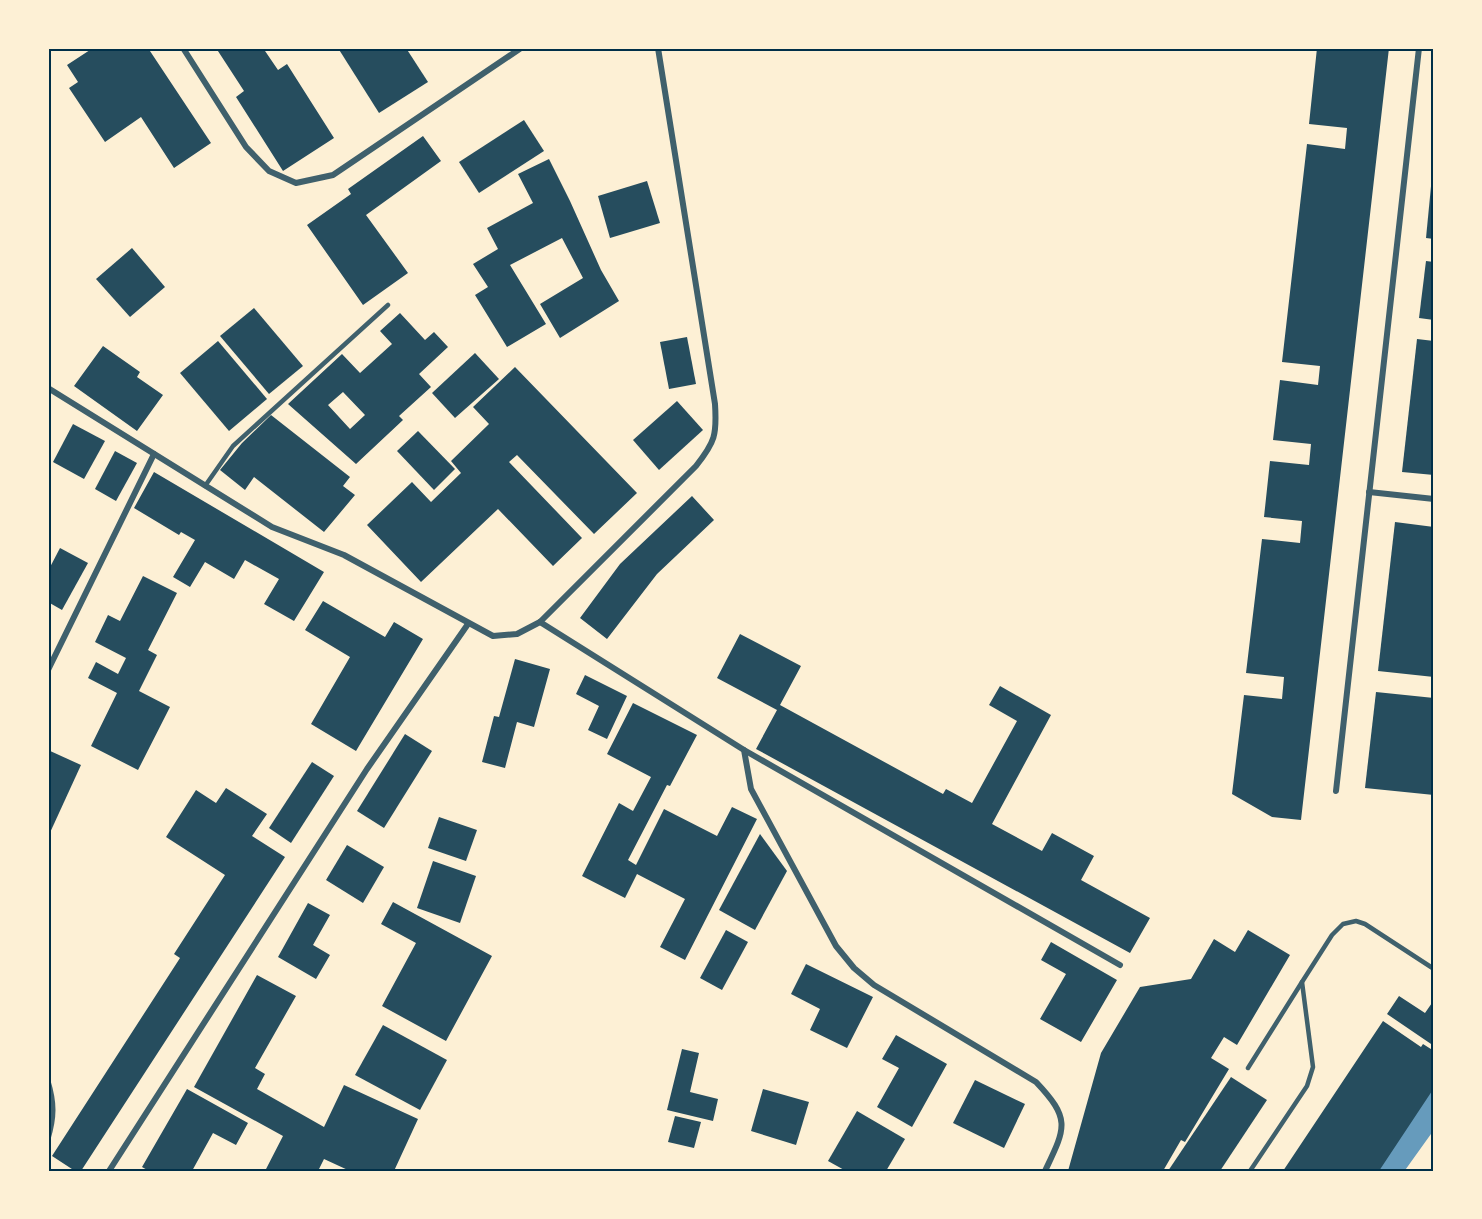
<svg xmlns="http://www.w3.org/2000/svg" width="1482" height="1219" font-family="Figtree,sans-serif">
<rect width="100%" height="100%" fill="#fdf0d5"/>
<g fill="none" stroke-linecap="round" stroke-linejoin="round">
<polyline stroke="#669bbc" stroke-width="30" points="1386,1171 1434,1104"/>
</g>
<g fill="#264d5e" fill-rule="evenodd">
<polygon points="93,48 148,48 211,143 174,168 141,117 105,142 69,88 78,82 67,65"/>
<polygon points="216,48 263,48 278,70 287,64 334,138 283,171 236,97 244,91"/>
<polygon points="338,48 406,48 428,82 379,113"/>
<polygon points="1317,48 1389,48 1301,820 1272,817 1232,794 1244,695 1282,699 1284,677 1246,673 1262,539 1300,543 1302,521 1264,517 1270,461 1309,465 1311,444 1273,440 1280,380 1318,385 1320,366 1282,362 1307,144 1345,149 1347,128 1309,124"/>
<polygon points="524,120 544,151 479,193 459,162"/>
<polygon points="423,136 441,161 366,215 408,273 363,305 307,225 351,194 348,189"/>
<polygon points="549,159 570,201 601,270 619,301 560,338 540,304 583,278 562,238 510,265 546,324 507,347 475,295 488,287 473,264 498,249 487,228 533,203 518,174"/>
<polygon points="1432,176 1434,176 1434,239 1426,238"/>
<polygon points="647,181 660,223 610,238 598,196"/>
<polygon points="132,248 165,287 130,317 96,279"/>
<polygon points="1426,261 1434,262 1434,320 1419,318"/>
<polygon points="254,308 303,366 269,394 220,336"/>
<path d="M400,313l25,27 9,-8 14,15 -29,27 12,13 -32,29 4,4 -47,44 -68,-60 54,-50 18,19 32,-29 -12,-13zM343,392l22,23 -15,14 -22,-24z"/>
<polygon points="687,337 696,384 669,389 660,342"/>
<polygon points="1417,339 1434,341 1434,475 1402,472"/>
<polygon points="218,341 267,399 229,431 180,373"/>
<polygon points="103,346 140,372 137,377 163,395 137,431 74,386"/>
<polygon points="475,353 499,379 455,418 432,393"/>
<polygon points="515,367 637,493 594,534 517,455 509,462 582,538 553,566 498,509 421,582 367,525 412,482 431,502 461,473 451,461 489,424 473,407"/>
<polygon points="677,401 703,430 659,470 633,440"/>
<polygon points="271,415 350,477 343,486 355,495 324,532 254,477 245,490 220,470 242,443"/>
<polygon points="73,424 105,441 84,479 53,462"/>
<polygon points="418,431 455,469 434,490 397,451"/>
<polygon points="115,451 137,463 116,501 95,489"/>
<polygon points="154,472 324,572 294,621 264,604 279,579 245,560 234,579 205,562 190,587 173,577 195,540 181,532 179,535 134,508"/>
<polygon points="692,496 714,520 657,574 607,639 580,618 620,564"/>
<polygon points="1395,522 1434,527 1434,677 1378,671"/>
<polygon points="60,548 88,563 62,610 48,602 48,571"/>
<polygon points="143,576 177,593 148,650 157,655 139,691 170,707 138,770 91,746 117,693 88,678 96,662 118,674 126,658 95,642 108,615 120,621"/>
<polygon points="323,601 385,637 394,622 423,639 356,751 311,724 350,657 305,630"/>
<polygon points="740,634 801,666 780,705 943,794 946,789 972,803 1017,721 989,705 1000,686 1051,715 992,824 1042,851 1052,833 1094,856 1081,880 1150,918 1130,953 756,749 777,710 717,678"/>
<polygon points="515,659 550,669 534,727 517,722 505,768 482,762 494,716 499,717"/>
<polygon points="585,675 627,696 607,739 588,730 599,706 576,694"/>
<polygon points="1376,692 1434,698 1434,795 1365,788"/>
<polygon points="633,703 697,735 670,786 667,785 628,860 636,865 664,809 717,836 732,807 757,819 685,960 660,947 685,899 637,874 625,898 582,876 619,803 633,811 651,777 607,754"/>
<polygon points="405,734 432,751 384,828 357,811"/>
<polygon points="48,750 81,765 48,837"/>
<polygon points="312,762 334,776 291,843 269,828"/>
<polygon points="226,788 267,814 252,836 285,857 81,1171 75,1171 52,1156 180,958 174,954 225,875 166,837 196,790 216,803"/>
<polygon points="439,817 477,830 466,861 428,848"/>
<polygon points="760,834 787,871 755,930 719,910"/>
<polygon points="347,845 384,867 363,903 326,880"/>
<polygon points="433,861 476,876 460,923 417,908"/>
<polygon points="393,902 492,956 446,1041 382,1006 416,943 381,924"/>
<polygon points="308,903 330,915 313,945 330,955 316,979 278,957"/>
<polygon points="726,930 748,942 722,990 700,978"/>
<polygon points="1248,930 1290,955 1237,1045 1224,1037 1211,1058 1229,1069 1185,1142 1181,1140 1163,1171 1068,1171 1101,1053 1140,987 1191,979 1214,939 1235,952"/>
<polygon points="1051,942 1117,980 1081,1042 1040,1019 1066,974 1041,960"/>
<polygon points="806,964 873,997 847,1048 810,1030 820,1009 791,994"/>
<polygon points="257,975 296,996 255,1068 265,1074 257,1089 324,1127 344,1085 418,1119 394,1171 350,1171 324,1159 318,1171 265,1171 283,1136 194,1087"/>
<polygon points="1399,996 1425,1013 1434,1000 1434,1046 1387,1014"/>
<polygon points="1383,1021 1421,1047 1423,1044 1434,1051 1434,1088 1379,1171 1283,1171"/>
<polygon points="383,1025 447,1060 420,1110 355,1075"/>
<polygon points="896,1035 947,1064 912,1127 877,1107 899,1068 882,1059"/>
<polygon points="682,1049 699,1053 690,1092 718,1099 713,1121 667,1110"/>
<polygon points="1231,1077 1267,1100 1220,1171 1168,1171"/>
<polygon points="975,1080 1025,1104 1004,1148 953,1123"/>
<polygon points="187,1089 248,1123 236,1145 213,1133 192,1171 149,1171 142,1167"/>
<polygon points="763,1089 809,1102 796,1145 751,1131"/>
<polygon points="857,1111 905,1139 886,1171 846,1171 828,1161"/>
<polygon points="675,1116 701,1122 694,1148 668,1142"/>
</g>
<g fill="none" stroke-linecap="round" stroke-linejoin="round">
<g stroke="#3f606c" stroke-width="4.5">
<polyline points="205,486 233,446 388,305"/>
<polyline points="1248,1068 1302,982"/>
<path d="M48,1080c7,23 7,37 0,60"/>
<polyline points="1250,1171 1307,1086 1313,1067 1302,982 1332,935 1343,924 1356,921 1365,924 1434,969"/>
</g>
<g stroke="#3f606c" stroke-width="6">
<polyline points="183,48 246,147 269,171 296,183 333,175 521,48"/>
<path d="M48,388l224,139 72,28 149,81 24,-2 23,-12 156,-156c19,-24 21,-31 19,-62l-57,-356"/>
<polyline points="1369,492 1434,499"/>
<path d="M540,622l204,128 7,39 85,157 18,22 20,17 162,97c35,37 30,45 9,89"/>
<polyline points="48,670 154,454"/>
<polyline points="744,750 1120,965"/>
<polyline points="1336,791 1419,48"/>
<polyline points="109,1171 367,769 468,624"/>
</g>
</g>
<rect width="1482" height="1219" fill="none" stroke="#fdf0d5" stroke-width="99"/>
<rect x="50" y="50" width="1382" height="1120" fill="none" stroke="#003049" stroke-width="2"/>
</svg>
